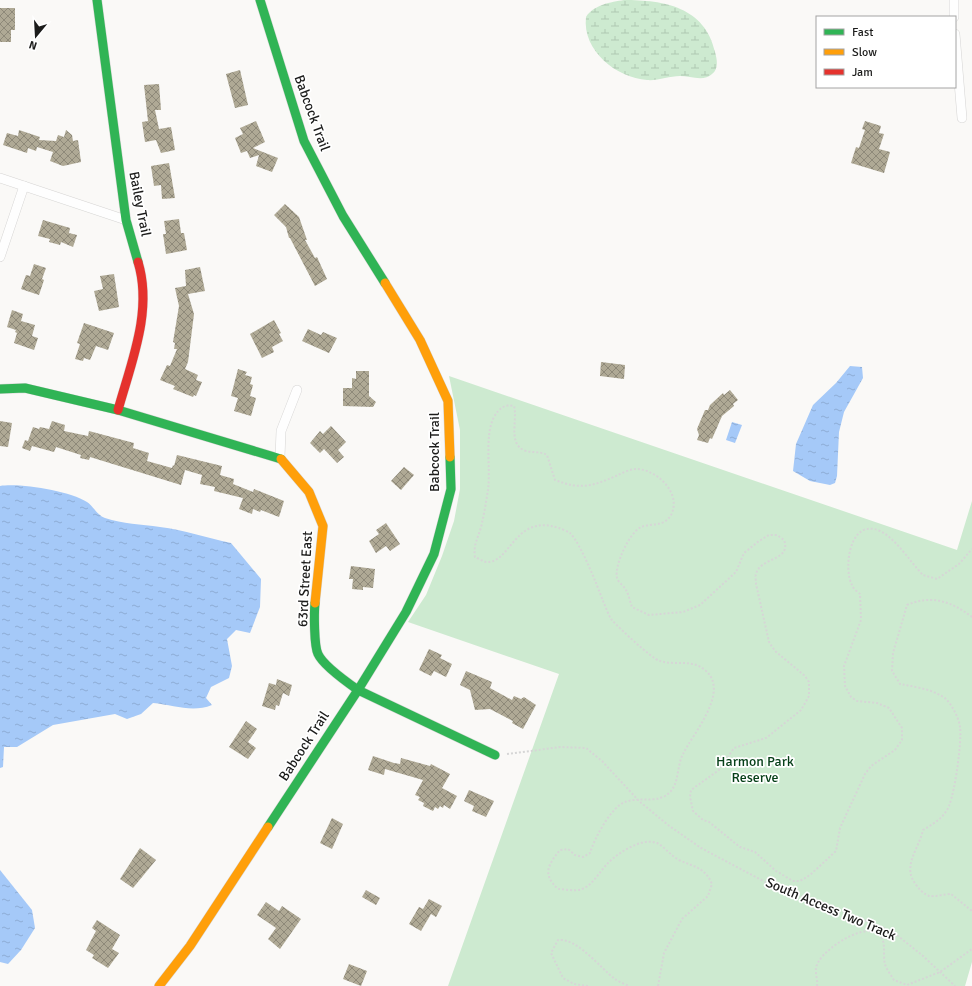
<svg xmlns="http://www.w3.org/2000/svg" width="972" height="986" font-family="Signika,sans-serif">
<defs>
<pattern id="wetland-marsh" width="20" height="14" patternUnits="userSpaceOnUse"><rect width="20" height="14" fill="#cdead0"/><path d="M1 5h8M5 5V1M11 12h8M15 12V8" fill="none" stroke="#afc8b2"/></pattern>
<pattern id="water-ripples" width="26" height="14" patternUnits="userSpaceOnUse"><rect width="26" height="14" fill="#a5c9f8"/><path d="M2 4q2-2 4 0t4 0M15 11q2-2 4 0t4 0" fill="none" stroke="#8dacd4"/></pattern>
<pattern id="building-cross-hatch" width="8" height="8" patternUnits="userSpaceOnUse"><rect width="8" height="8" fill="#afa995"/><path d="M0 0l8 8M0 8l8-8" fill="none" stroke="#8e8979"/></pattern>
</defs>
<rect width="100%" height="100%" fill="#faf9f7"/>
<path fill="url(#wetland-marsh)" d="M624,0c40,0 81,7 91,52 2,7 4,17 -3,22 -8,8 -22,2 -32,2 -11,0 -22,5 -33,4 -30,-2 -65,-29 -61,-63 7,-12 25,-15 38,-17z"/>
<polygon fill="#cdead0" points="449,376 957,550 972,501 972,962 965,986 448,986 559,674 408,622 426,595 442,556 454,521 460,489 460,430"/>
<g fill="url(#water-ripples)">
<polygon points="850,366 862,367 863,378 844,412 839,432 837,476 835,483 830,485 810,481 793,471 796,444 813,405 836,383"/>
<polygon points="732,422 742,425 735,443 726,440"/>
<path d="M0,486c21,-3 69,5 87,16 6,4 11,14 18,16 18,6 36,6 55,9 24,3 47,11 71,16l30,36 -1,28 -10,26 -14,-3 -9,9 5,27 -3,12 -18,9 -5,11 6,7c-20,8 -38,0 -59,-2l-12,11 -14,5 -12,-5 -62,11 -36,22h-13l-1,20 -3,1z"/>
<polygon points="0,870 32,910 35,928 21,950 8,964 0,962"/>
</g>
<g fill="url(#building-cross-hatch)">
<polygon points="0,8 15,8 15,30 11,30 11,42 0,42"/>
<polygon points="240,70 248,105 235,108 226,74"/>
<polygon points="159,84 161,110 155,110 159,129 171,127 175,150 161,153 156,140 145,142 142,122 148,121 144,85"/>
<polygon points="256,121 265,142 253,148 278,158 272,172 256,166 259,155 250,158 247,151 241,153 235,138 243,134 240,128"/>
<polygon points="865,121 881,126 879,133 884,134 879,149 890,152 884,173 851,163 856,147 859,148 865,130 862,129"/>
<polygon points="19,130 40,137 39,140 56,141 58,135 64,137 66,130 72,135 73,141 78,140 81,162 63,166 50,161 53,152 37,147 36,151 28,148 27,153 3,145 7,133 18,136"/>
<polygon points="169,163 175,198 162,199 161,185 154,186 151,166"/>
<polygon points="285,204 299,217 307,240 305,240 315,258 317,257 327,279 315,286 290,238 289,238 286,227 274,215"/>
<polygon points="179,219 181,233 184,233 187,250 166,254 163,234 166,234 164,221"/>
<polygon points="43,220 70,228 69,233 77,235 73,247 61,242 60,245 49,242 50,239 38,236"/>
<polygon points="34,264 46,268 42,279 44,280 39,295 21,289 26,275 30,276"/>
<polygon points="200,267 205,291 188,294 194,314 188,362 185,369 198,375 196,380 202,382 196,396 194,395 193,397 173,389 175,386 160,380 167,365 170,366 177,349 174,349 175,343 173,342 179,306 175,288 186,286 185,270"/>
<polygon points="114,274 119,307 99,311 94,291 103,289 100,276"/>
<polygon points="12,310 23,314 21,321 35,325 32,336 38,338 34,350 14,343 17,333 15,332 16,330 7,327"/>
<polygon points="274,320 281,333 279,334 283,341 272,347 274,352 262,358 250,334"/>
<polygon points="84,323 114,333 108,350 96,346 90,360 84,358 83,361 75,359 80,344 77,343"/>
<polygon points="308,329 321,335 323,332 337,338 329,353 302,341"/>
<polygon points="601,362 625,365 624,379 600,376"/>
<polygon points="238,369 247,372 245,375 252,377 250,384 253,385 250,396 256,398 251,416 234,411 238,398 231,396"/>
<polygon points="356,371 369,371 369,396 376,402 373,407 343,406 343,388 352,388 352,378 356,379"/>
<polygon points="730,390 738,400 733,404 734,406 722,416 712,439 710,438 708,443 697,440 699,435 697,429 705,410 708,410 710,405 723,393 724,395"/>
<polygon points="0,421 12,423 8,447 0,446"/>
<polygon points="52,421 65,425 64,431 88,436 89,431 134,443 133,448 149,453 147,461 172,468 173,465 174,466 177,455 222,466 220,475 234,479 233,484 253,492 254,489 284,501 279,517 261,510 260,512 253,509 252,514 239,509 243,498 214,491 215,487 200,484 202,475 185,470 181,485 90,457 89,460 80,458 81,455 56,447 54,452 32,446 30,451 22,448 25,440 28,441 33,427 39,429 40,427 49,429"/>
<polygon points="331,426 346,442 338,450 344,457 337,463 324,449 320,453 310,443 320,431 323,434"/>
<polygon points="404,467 414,475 401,490 391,481"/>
<polygon points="386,523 400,544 390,551 386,546 376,553 369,541 379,534 376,530"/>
<polygon points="351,566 375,569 373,588 363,587 363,590 352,589 353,579 349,579"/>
<polygon points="429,649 442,655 440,658 452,664 446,677 434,671 431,676 419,670"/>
<polygon points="466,671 492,682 490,688 512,700 514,696 521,699 524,697 536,705 523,729 512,723 513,721 490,709 475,710 470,690 460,685"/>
<polygon points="277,679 292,685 289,696 283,693 279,706 276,705 275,710 262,706 269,683 276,685"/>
<polygon points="246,721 257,729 248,742 256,748 248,759 229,747"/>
<polygon points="373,756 394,763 400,764 401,758 430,766 431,764 450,774 442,788 457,796 450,809 444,805 443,808 440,806 438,809 435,807 433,811 423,806 424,803 418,800 420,797 415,795 423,780 385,769 384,775 368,770"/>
<polygon points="469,790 494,801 486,817 472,811 474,806 464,801"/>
<polygon points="332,818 343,824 332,849 320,843"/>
<polygon points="140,848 156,860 133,888 120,879"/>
<polygon points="366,890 380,898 376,905 362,897"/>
<polygon points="429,899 442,906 436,917 431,914 421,931 409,924 419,907 423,909"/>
<polygon points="266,902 279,911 282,906 301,919 280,949 268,939 276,928 257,915"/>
<polygon points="97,920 120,935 112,949 119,953 108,968 92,958 94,955 86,950 96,931 92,928"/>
<polygon points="349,964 367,971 361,986 343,979"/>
</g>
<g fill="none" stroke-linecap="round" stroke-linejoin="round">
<g stroke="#d6d5d4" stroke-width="10">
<g id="street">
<polyline points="954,17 954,0"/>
<polyline points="955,34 962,118"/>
<polyline points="0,178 126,220"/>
<polyline points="0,257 24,186"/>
<polyline points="280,457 281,431 297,390"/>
</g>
</g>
<g stroke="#d6d5d4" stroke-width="10">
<g id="fast">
<polyline points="97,0 126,220 138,262"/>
<polyline points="260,0 304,141 343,216 385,283"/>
<polyline points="0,389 25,388 118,410 281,459"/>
<path d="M315,603c-1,10 -1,43 3,51 5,11 30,29 40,36l137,65"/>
<polyline points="268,827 358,690 406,612 434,554 451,489 450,457"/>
</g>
</g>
<g stroke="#d6d5d4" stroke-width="10">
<g id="slow">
<polyline points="385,283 420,340 448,401 450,457"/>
<polyline points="281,459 309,492 323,526 315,603"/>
<polyline points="159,986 190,946 268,827"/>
</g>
</g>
<g stroke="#d6d5d4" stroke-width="10">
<path id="jam" d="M118,410c13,-47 35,-99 20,-148"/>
</g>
<g stroke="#d6d6d6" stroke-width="2" stroke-dasharray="2 2" stroke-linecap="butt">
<path d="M972,617c-20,-15 -40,-23 -65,-12l-14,48 -1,18 8,13c15,3 33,5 46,15 6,6 13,19 14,28 2,15 -5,64 -11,79 -5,12 -16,18 -26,24 -5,21 -22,37 -6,56 3,4 7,8 12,10 5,1 16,-2 22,-2l21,17"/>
<polyline points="507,754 561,747 586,748 602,761 639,801 668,825 701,848 784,892 818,901 893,932 923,956 955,986"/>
<path d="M588,986l-14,-2 -11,-6 -12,-25 7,-13c20,-2 42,28 57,39 4,3 10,5 14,7"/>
<path d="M658,986l6,-33 18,-34 26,-23 4,-12c-7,-17 -18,-17 -33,-24 -8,-4 -14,-13 -22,-17 -15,-6 -39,10 -49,20 -8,8 -15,22 -26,26 -7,3 -16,0 -24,0 -16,-15 -10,-24 2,-39l8,-1 7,6 8,2 7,-4c4,-14 21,-46 35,-51 15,-6 34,3 46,-11 8,-9 6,-26 12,-37 9,-19 47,-62 23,-83 -14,-13 -30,-5 -46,-10 -8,-2 -41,-33 -48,-41 -4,-5 -6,-13 -9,-19 -6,-16 -22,-57 -33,-68 -3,-2 -8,-4 -11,-5 -45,-15 -48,36 -73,34 -4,-1 -8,-4 -11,-5 -2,-12 3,-19 6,-30 3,-12 5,-25 7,-37 3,-22 -4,-53 6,-73 5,-9 11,-13 20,-11 4,14 -7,39 12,45 8,2 14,0 21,4l8,25c25,10 38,6 61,-4 6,-3 14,-7 21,-7 21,1 45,25 34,46 -7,12 -19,8 -30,12 -11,5 -27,38 -24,51 1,4 7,8 9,12 3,5 4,12 6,17l17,8 34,-3 17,-7 36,-33 8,-19 15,-12 10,-6h8l7,5c8,21 -24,17 -28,34 -1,2 0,7 0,10l13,58 6,9 30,25 4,6v14l-8,14 -35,28 -32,10 -15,22 -28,20 -1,7 3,14 10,9 6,2 31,25 15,5 21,19 17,10h7l10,-6 26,-24 4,-23 25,-54 6,-8 24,-16 7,-10v-12l-13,-20 -12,-5 -20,-2 -6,-4 -6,-11 -1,-20 17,-46 -1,-26c-2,-2 -7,-5 -8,-9 -8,-14 -4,-61 22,-56 18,3 36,33 49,46l14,4 22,-15 13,-15"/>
<path d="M817,986c1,-6 -2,-13 -1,-18 2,-16 46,-45 61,-35 11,7 5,20 8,31 1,5 6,11 9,16l13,5 33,-13 32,-23"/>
</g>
<use href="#street" stroke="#fefefe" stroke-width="9"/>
<use href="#fast" stroke="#30b455" stroke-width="9"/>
<use href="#slow" stroke="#ff9f0a" stroke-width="9"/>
<use href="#jam" stroke="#e5322d" stroke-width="9"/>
</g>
<g text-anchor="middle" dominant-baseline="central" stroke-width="3.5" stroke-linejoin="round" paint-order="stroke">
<g font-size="14" fill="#1c1c1b" stroke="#fff">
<text transform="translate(312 113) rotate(70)">Babcock Trail</text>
<text transform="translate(140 204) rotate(79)">Bailey Trail</text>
<text transform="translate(434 452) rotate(-90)">Babcock Trail</text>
<text transform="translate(305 579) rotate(-87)">63rd Street East</text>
<text transform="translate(304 746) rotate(-57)">Babcock Trail</text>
<text transform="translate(831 909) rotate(23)">South Access Two Track</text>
</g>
<g font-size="14" fill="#074019" stroke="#fff">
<text x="755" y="761">Harmon Park<tspan x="755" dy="16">Reserve</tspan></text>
</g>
</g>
<rect x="816" y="16" width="140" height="72" fill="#ffffff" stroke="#a4a4a4"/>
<rect x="824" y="29" width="20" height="6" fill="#30b455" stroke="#a4a4a4"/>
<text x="852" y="36" font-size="12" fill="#1c1c1b">Fast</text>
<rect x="824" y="49" width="20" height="6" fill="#ff9f0a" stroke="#a4a4a4"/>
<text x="852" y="56" font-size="12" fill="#1c1c1b">Slow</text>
<rect x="824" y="69" width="20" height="6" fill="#e5322d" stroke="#a4a4a4"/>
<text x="852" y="76" font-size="12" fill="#1c1c1b">Jam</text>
<g transform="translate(36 36) rotate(198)" stroke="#ffffff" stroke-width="3" paint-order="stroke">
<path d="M0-3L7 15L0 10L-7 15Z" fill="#1c1c1b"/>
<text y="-6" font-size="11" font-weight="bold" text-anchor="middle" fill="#1c1c1b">N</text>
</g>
</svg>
